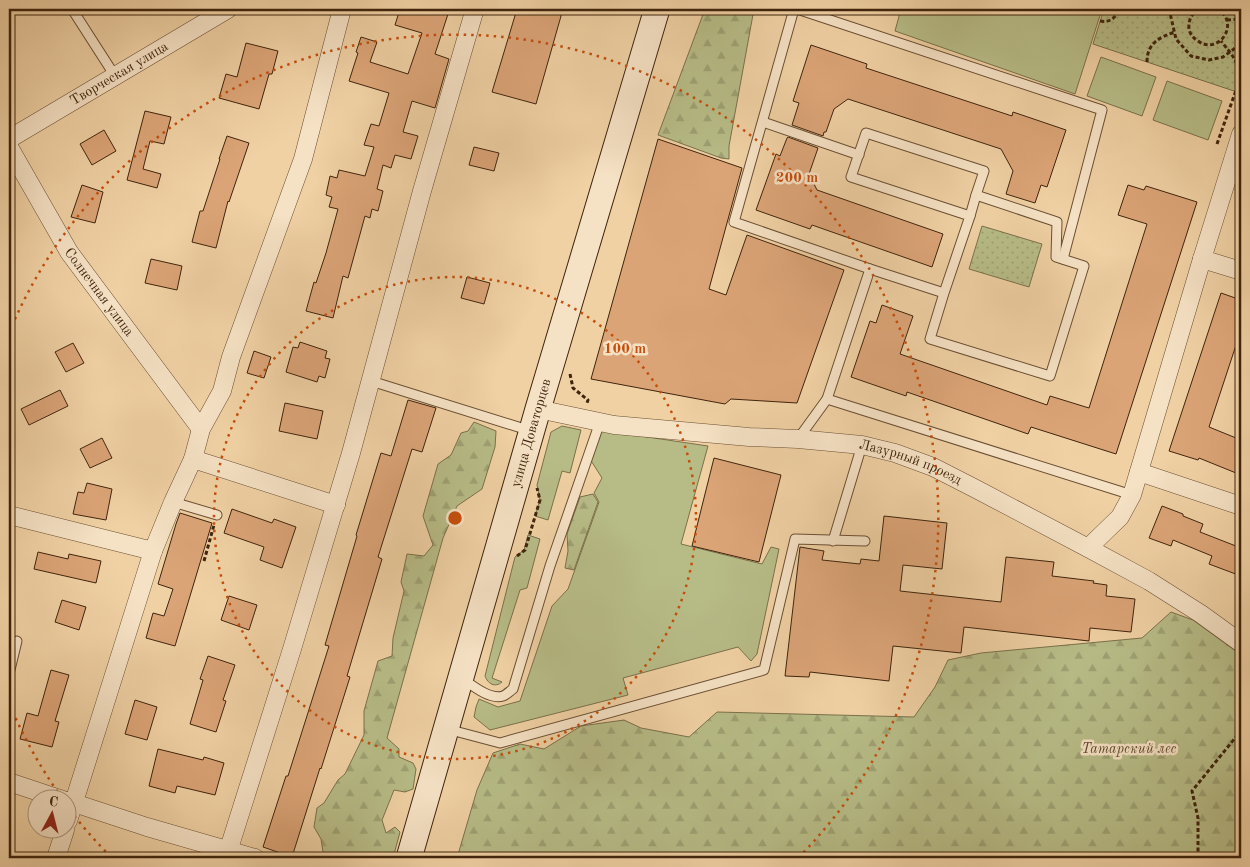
<svg xmlns="http://www.w3.org/2000/svg" width="1250" height="867" font-family="'Old Standard TT',serif">
<defs>
<pattern id="forest-firs" width="22" height="20" patternUnits="userSpaceOnUse" patternTransform="scale(1.25)"><rect width="22" height="20" fill="#b7bc87"/><path d="M5 1l3.5 6h-7zM16 11l3.5 6h-7z" fill="#9ea173"/></pattern>
<pattern id="park-dots" width="8" height="8" patternUnits="userSpaceOnUse" patternTransform="scale(1.25)"><rect width="8" height="8" fill="#b7bc87"/><path d="M2 2h.1M6 6h.1" fill="none" stroke="#9ea173" stroke-width="1.8" stroke-linecap="round"/></pattern>
</defs>
<rect width="100%" height="100%" fill="#f0d1a4"/>
<filter id="stains"><feTurbulence type="fractalNoise" baseFrequency=".004" numOctaves="4"/><feColorMatrix values="0 0 0 0 .2 0 0 0 0 .09 0 0 0 0 .02 0 0 0 .5 -.17"/></filter>
<radialGradient id="worn" r=".72"><stop offset=".6" stop-color="#630" stop-opacity="0"/><stop offset="1" stop-color="#630" stop-opacity=".3"/></radialGradient>
<g fill="#b7bc87" stroke="#7b704a">
<polygon points="901,9 1102,9 1075,94 895,31"/>
<polygon points="1101,57 1156,77 1142,116 1087,96"/>
<polygon points="1167,81 1222,101 1208,140 1153,120"/>
<polygon points="562,426 581,430 570,473 562,471 548,520 535,516 540,500 537,485 551,432"/>
<polygon points="600,430 708,446 681,544 762,564 771,547 779,549 757,654 751,661 738,647 623,678 628,695 490,730 474,717 476,707 479,699 498,707 520,701 552,606 568,589 599,502 594,493 602,478 590,459"/>
<path d="M528,535l12,4 -13,49 -7,2 -28,88 10,4c-7,6 -14,2 -17,-6l30,-119 9,-7z"/>
</g>
<g fill="url(#forest-firs)" stroke="#7b704a">
<polygon points="705,9 754,9 729,146 729,159 721,158 658,135"/>
<polygon points="474,422 496,431 495,447 482,489 457,506 443,538 387,738 399,749 399,757 413,763 416,769 413,789 405,792 394,790 382,820 386,833 395,827 400,832 393,858 324,858 321,839 314,827 317,808 324,803 338,780 345,774 364,735 364,711 378,661 392,656 393,638 404,591 401,582 407,554 424,556 433,545 423,516 438,464 451,455 461,433 468,431"/>
<polygon points="593,494 598,502 574,570 565,568 568,551 567,534 580,497"/>
<polygon points="1171,612 1193,620 1241,655 1241,858 457,858 477,790 493,753 520,744 544,749 581,726 624,720 641,728 689,737 717,712 914,717 935,687 948,660 981,653 1142,638"/>
</g>
<g fill="url(#park-dots)" stroke="#7b704a">
<polygon points="1104,9 1241,9 1241,80 1237,92 1093,44"/>
<polygon points="982,226 1042,244 1029,287 969,269"/>
</g>
<g fill="#dba477" stroke="#3f240d">
<polygon points="400,9 443,9 442,12 448,14 435,54 449,59 435,108 412,101 403,132 418,136 411,159 395,155 391,168 383,165 377,189 383,191 378,211 372,209 370,218 365,216 348,278 343,276 333,318 306,311 314,282 316,283 326,253 338,209 329,207 332,197 326,195 330,176 337,178 339,170 365,176 374,147 364,145 371,124 379,126 389,93 349,81 358,53 356,52 361,37 377,42 370,62 408,74 422,33 395,25"/>
<polygon points="517,9 563,9 536,104 492,92"/>
<polygon points="246,43 278,51 272,74 269,74 259,109 219,98 226,74 237,77"/>
<polygon points="811,45 867,64 866,68 1012,116 1013,112 1066,130 1047,187 1041,185 1035,203 1006,194 1013,171 1001,149 848,99 834,109 826,132 824,132 823,136 792,125 799,103 793,101"/>
<polygon points="145,111 171,117 164,144 150,141 143,169 161,174 157,188 127,180"/>
<polygon points="104,130 116,151 92,165 80,144"/>
<polygon points="227,136 249,143 229,202 228,201 216,248 192,242 200,211 203,211 220,159 219,159"/>
<polygon points="788,137 818,148 809,174 817,190 943,234 932,267 812,225 810,229 756,210 776,154 780,156 787,138"/>
<polygon points="658,139 742,168 709,289 726,295 747,235 844,270 797,403 731,399 725,404 591,379"/>
<polygon points="474,147 499,153 494,171 469,165"/>
<polygon points="82,185 103,192 95,223 71,217"/>
<polygon points="1128,185 1144,190 1146,186 1197,202 1116,454 1031,427 1028,434 907,392 906,396 851,377 870,321 876,323 882,305 913,316 900,354 1047,405 1050,396 1089,408 1147,224 1118,215"/>
<polygon points="151,259 182,266 177,290 145,283"/>
<polygon points="467,277 490,283 484,304 461,298"/>
<polygon points="1221,293 1241,300 1241,330 1209,427 1241,440 1241,475 1199,458 1198,460 1169,451"/>
<polygon points="300,342 327,351 325,358 330,359 325,378 319,376 317,382 286,372 293,347 298,348"/>
<polygon points="73,343 84,363 66,372 55,352"/>
<polygon points="254,351 271,357 264,378 247,373"/>
<polygon points="60,390 68,406 29,425 21,409"/>
<polygon points="408,400 436,408 422,452 412,449 378,557 382,559 347,676 350,677 321,769 320,768 292,857 263,847 286,776 288,776 329,646 325,645 357,536 356,535 381,453 391,456"/>
<polygon points="285,403 323,411 317,439 279,431"/>
<polygon points="102,438 112,458 90,468 80,449"/>
<polygon points="714,458 781,475 759,562 692,546"/>
<polygon points="87,483 112,489 106,520 73,514 78,492 84,493"/>
<polygon points="1162,506 1183,514 1183,516 1203,524 1200,532 1241,548 1241,576 1209,564 1212,556 1173,540 1171,546 1149,538"/>
<polygon points="232,509 272,523 274,519 296,527 282,568 260,560 264,547 224,533"/>
<polygon points="180,513 212,523 175,646 146,638 153,613 164,616 173,589 158,584 176,524"/>
<polygon points="884,516 947,523 942,569 903,565 900,591 1001,602 1006,557 1054,562 1052,576 1094,581 1093,583 1107,585 1106,596 1135,599 1131,632 1090,628 1089,641 964,627 961,653 893,646 889,681 810,672 809,677 785,676 800,547 824,551 822,560 860,564 861,559 879,561"/>
<polygon points="38,552 68,559 69,554 101,561 96,583 34,569"/>
<polygon points="229,596 257,605 249,630 221,620"/>
<polygon points="62,600 86,607 79,630 55,622"/>
<polygon points="208,656 235,665 223,700 226,701 216,732 190,724 203,680 200,679"/>
<polygon points="51,670 69,675 55,721 59,722 52,747 20,739 27,713 38,716"/>
<polygon points="135,700 157,707 147,740 125,734"/>
<polygon points="158,749 203,760 204,757 224,763 215,795 177,786 175,793 149,786"/>
</g>
<g fill="none" stroke-linecap="round" stroke-linejoin="round">
<g stroke="#6b4f33" stroke-width="11">
<g id="service">
<polyline points="72,9 115,76"/>
<polyline points="794,9 734,222 870,269"/>
<polyline points="797,9 1102,110 1063,259"/>
<polyline points="763,122 859,155"/>
<polyline points="970,216 976,195"/>
<polyline points="371,381 531,431"/>
<polyline points="827,399 1132,495"/>
<polyline points="798,439 827,399 870,269 944,293 930,339 1050,376 1084,266 1056,257 1057,222 976,195 984,171 866,133 851,177 970,216 944,293"/>
<polyline points="173,502 217,515"/>
<polyline points="833,541 862,445"/>
<polyline points="9,674 17,641"/>
<path d="M463,679c10,7 27,21 40,17 3,-1 7,-5 10,-7l37,-123 50,-144"/>
<polyline points="447,729 500,743 764,670 795,539 865,541"/>
</g>
</g>
<g stroke="#6b4f33" stroke-width="19">
<g id="minor">
<path id="s1" d="M9,139l219,-130"/>
<path id="s2" d="M9,147l60,105 132,177"/>
<polyline points="1202,259 1241,271"/>
<path id="s3" d="M538,409l76,16 135,12 49,2 64,6 33,8 38,14 43,22 112,59 61,33 52,33 40,29"/>
<polyline points="1139,472 1241,506"/>
<polyline points="336,505 193,459 201,429 222,391 231,357 303,159 342,9"/>
<polyline points="9,515 153,551 173,502 193,459"/>
<polyline points="1088,548 1120,517 1132,495 1202,259 1241,134"/>
<polyline points="9,782 63,800"/>
<polyline points="68,801 147,827 255,858"/>
<polyline points="68,821 153,551"/>
<polyline points="56,858 65,830"/>
<polyline points="226,858 292,649 351,453 422,191 474,12"/>
</g>
</g>
<g stroke="#3f240d" stroke-width="27">
<g id="secondary">
<path id="s4" d="M409,858l129,-449 119,-400"/>
</g>
</g>
<g stroke="#3f240d" stroke-width="3" stroke-dasharray="4 2.5" stroke-linecap="butt">
<polyline points="1168,9 1170,13 1176,39 1191,56 1209,60 1223,57 1234,49 1241,38"/>
<path d="M1199,9c-7,4 -11,11 -10,20 1,5 4,9 9,12 20,15 43,-17 20,-32"/>
<polyline points="1239,9 1241,13"/>
<polyline points="1227,20 1241,19"/>
<path d="M1100,21c11,2 15,-4 21,-12"/>
<path d="M1147,62c0,-19 13,-25 28,-30"/>
<path d="M1217,144l23,-65c-2,-19 -8,-24 -19,-38"/>
<polyline points="570,374 573,388 588,400 587,403"/>
<polyline points="517,556 525,550 540,500 537,488"/>
<polyline points="204,561 214,525"/>
<polyline points="1198,858 1198,818 1192,791 1240,732 1241,728"/>
</g>
<use href="#service" stroke="#f5e1c4" stroke-width="9"/>
<use href="#minor" stroke="#f5e1c4" stroke-width="18"/>
<use href="#secondary" stroke="#f5e1c4" stroke-width="25"/>
</g>
<g fill="none" stroke="#c64e0c" stroke-width="2.5" stroke-dasharray="2.5 5">
<circle cx="455" cy="518" r="241"/>
<path d="M111 857A483 483 0 0 1 69 809M62 798A483 483 0 0 1 9 703M9 333A483 483 0 1 1 799 857"/>
</g>
<g text-anchor="middle" dominant-baseline="central" stroke-width="5" stroke-linejoin="round" paint-order="stroke">
<g font-size="14" fill="#3f240d" stroke="#f5e1c4">
<text stroke="none"><textPath href="#s1" startOffset="128">Творческая улица</textPath></text>
<text stroke="none"><textPath href="#s2" startOffset="171">Солнечная улица</textPath></text>
<text stroke="none"><textPath href="#s4" startOffset="442">улица Доваторцев</textPath></text>
<text stroke="none"><textPath href="#s3" startOffset="378">Лазурный проезд</textPath></text>
</g>
<g font-size="14" font-style="italic" fill="#5d4a2c" stroke="#f5e1c4">
<text x="1129" y="749">Татарский лес</text>
</g>
</g>
<circle cx="455" cy="518" r="8" fill="#c64e0c" stroke="#f5e1c4" stroke-width="2.5"/>
<g font-size="15" text-anchor="middle" font-weight="bold" fill="#c64e0c" stroke="#f5e1c4" stroke-width="5" stroke-linejoin="round" paint-order="stroke">
<text x="797" y="182">200 m</text>
<text x="625" y="353">100 m</text>
</g>
<rect width="1250" height="867" fill="none" stroke="#f0d1a4" stroke-width="30"/>
<rect x="10" y="10" width="1230" height="847" fill="none" stroke="#3f240d" stroke-width="2.5"/>
<rect x="15" y="15" width="1220" height="837" fill="none" stroke="#3f240d"/>
<g transform="translate(52 814) rotate(7)"><circle r="24" fill="#f5e1c4" stroke="#ac957b"/>
<path d="M0-4L9 19L0 12L-9 19Z" fill="#8f2418"/>
<text y="-8" font-size="14" font-weight="bold" text-anchor="middle" fill="#3f240d">С</text>
</g>
<rect width="100%" height="100%" filter="url(#stains)"/>
<rect width="100%" height="100%" fill="url(#worn)"/>
</svg>
